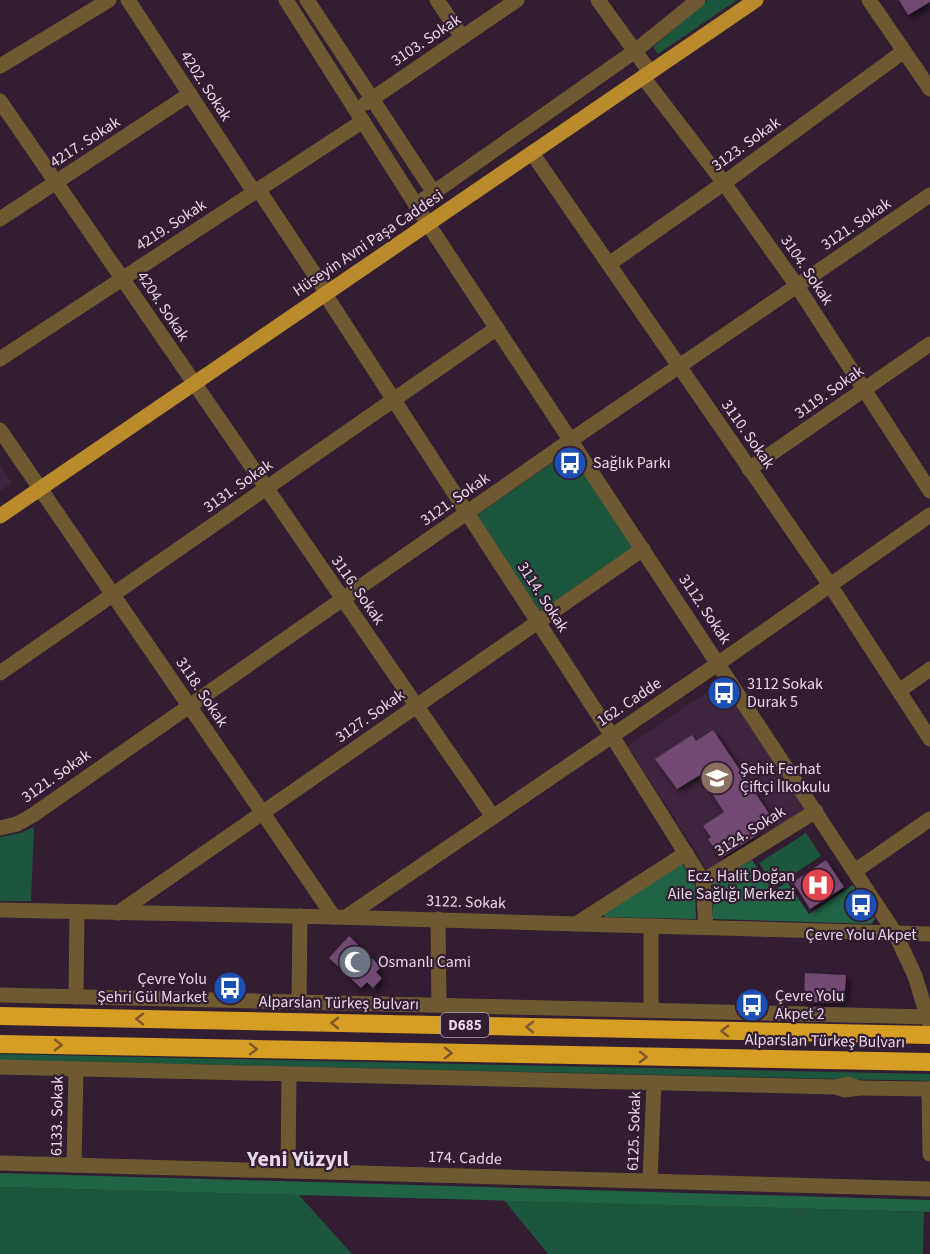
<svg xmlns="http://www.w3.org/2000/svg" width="930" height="1254" font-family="'Source Sans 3',sans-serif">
<defs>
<filter id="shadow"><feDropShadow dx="3.5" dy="3.5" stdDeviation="3" flood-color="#0009"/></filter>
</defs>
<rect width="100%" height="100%" fill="#321d32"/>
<g fill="#3f263f">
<polygon points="0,466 12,483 0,491"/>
<polygon points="723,681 806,811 708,871 628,746"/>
</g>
<g fill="#1c563c">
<polygon points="708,0 737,0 658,54 653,47"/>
<polygon points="569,451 633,548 540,611 477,515"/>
<polygon points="34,827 31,901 0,901 0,837 21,833"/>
<polygon points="806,833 821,856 774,887 759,863"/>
<polygon points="0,1054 930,1074 930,1081 0,1060"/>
<polygon points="0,1187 299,1195 352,1254 0,1254"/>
<polygon points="504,1200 924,1212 923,1254 548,1254"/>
</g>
<g fill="#216345">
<polygon points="752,860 773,891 787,882 809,914 853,885 875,919 871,924 713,919 712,884"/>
<polygon points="682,863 695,886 696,919 605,917 603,913"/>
<polygon points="0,1173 930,1200 930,1212 0,1187"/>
</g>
<g fill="#724872" filter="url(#shadow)">
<polygon points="899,0 930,0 930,2 908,15"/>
<polygon points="713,730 772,818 755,829 759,834 721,858 708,839 711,837 703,826 724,812 700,775 677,789 655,759 692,735 696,741"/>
<polygon points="826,860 844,887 810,909 793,882"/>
<polygon points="349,936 381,967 376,972 382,978 373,988 367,982 361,988 329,958"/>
<polygon points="805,973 846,975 844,1003 804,1002"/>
</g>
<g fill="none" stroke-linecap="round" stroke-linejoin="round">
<g stroke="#6f5931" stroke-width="15">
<polyline points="128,0 254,192"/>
<polyline points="286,0 428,224 895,933 915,976 930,1025"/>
<polyline points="307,0 434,193"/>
<polyline points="437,0 462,37"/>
<polyline points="598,0 650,72"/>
<polyline points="869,0 930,89"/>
<polyline points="0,66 109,0"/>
<polyline points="643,77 724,183 797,286 930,491"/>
<polyline points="0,101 493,817"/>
<polyline points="366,103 517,0"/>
<polyline points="532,153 830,585 930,739"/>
<polyline points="258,189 327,293"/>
<polyline points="416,205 635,51 698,0"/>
<polyline points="0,219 190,94"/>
<polyline points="609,264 724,183 904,51"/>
<polyline points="325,294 612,736 703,881 706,927"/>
<polyline points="0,359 363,121"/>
<polyline points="0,430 334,917"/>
<polyline points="749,469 930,344"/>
<polyline points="0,673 497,328"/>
<polyline points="899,691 930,669"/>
<polyline points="0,828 17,824 33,815 571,440 930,195"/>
<polyline points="855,871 930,819"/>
<polyline points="703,881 816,811"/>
<polyline points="0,910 334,917 930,934"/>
<polyline points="118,913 643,549"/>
<polyline points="346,917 719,663 930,515"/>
<polyline points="438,919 439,1005"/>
<polyline points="576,924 686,853"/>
<polyline points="0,995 930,1017"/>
<polyline points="76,997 77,912"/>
<polyline points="299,1002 300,916"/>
<polyline points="651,1010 651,926"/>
<polyline points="0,1067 835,1087 844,1090 859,1088 848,1084 835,1087"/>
<polyline points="859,1088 930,1089"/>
<polyline points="929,1089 930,1154"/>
<polyline points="0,1163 930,1189"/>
<polyline points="74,1165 76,1069"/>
<polyline points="288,1171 289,1074"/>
<polyline points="650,1181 654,1083"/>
</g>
<polyline stroke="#b98b2b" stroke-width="15" points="0,516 756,0"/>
<g stroke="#d69e22" stroke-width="18">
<polyline points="0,1016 930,1035"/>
<polyline points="0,1044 930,1062"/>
</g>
</g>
<defs><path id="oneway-chevron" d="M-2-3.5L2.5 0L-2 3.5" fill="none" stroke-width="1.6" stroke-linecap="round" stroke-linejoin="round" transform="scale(1.5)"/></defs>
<g stroke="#7c572b">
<use href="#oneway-chevron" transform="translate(140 1019) rotate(-179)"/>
<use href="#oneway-chevron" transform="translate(335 1023) rotate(-179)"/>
<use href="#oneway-chevron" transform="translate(530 1027) rotate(-179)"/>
<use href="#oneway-chevron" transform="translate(725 1031) rotate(-179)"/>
<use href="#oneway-chevron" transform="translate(58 1045) rotate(1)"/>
<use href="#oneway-chevron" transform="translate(253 1049) rotate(1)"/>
<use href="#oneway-chevron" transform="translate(448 1053) rotate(1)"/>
<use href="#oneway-chevron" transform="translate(643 1057) rotate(1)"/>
</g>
<defs>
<g id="bus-disc" transform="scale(1.725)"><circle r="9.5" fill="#1a4fb4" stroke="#321d32"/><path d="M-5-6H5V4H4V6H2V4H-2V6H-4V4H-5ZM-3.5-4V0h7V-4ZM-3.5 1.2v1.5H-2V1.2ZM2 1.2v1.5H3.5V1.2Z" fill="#fff"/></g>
<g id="school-disc" transform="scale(1.725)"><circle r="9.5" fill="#8d6e63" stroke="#321d32"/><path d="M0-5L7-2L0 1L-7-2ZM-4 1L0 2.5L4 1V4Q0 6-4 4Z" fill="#fff"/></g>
<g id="hospital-disc" transform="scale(1.725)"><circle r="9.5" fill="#e0444e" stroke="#321d32"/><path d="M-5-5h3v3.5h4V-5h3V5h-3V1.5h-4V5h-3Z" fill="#fff"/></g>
<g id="mosque-disc" transform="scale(1.725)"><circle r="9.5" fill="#6b7280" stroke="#321d32"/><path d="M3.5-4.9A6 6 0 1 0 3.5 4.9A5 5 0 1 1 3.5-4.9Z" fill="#fff"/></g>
</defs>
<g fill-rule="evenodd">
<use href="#bus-disc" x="570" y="463"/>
<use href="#bus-disc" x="724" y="693"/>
<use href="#school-disc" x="717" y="778"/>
<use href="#hospital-disc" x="818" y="885"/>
<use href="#bus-disc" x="861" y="905"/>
<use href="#mosque-disc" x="355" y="962"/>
<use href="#bus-disc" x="230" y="988"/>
<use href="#bus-disc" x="752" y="1005"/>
</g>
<g text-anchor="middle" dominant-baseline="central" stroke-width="4.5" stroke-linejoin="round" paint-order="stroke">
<rect fill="#321d32" stroke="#b0a0b0" stroke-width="1.5" x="441" y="1013" width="48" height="24" rx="4.5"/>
<g font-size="15" font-weight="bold" fill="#e6d8e6">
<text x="465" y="1025">D685</text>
</g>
<g font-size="16" fill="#e6d8e6" stroke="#321d32">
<text transform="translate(426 40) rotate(-34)">3103. Sokak</text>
<text transform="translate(206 86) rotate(57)">4202. Sokak</text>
<text transform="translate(85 142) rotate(-33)">4217. Sokak</text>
<text transform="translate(746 144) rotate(-36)">3123. Sokak</text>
<text transform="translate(856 224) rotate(-34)">3121. Sokak</text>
<text transform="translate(171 225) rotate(-33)">4219. Sokak</text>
<text transform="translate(368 243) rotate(-34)">Hüseyin Avni Paşa Caddesi</text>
<text transform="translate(807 270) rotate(56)">3104. Sokak</text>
<text transform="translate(163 306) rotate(56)">4204. Sokak</text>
<text transform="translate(829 392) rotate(-35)">3119. Sokak</text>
<text transform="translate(748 434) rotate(55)">3110. Sokak</text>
<text transform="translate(238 486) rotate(-35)">3131. Sokak</text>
<text transform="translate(455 499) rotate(-35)">3121. Sokak</text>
<text transform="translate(358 590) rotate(55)">3116. Sokak</text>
<text transform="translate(543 597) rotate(57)">3114. Sokak</text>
<text transform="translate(705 609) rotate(56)">3112. Sokak</text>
<text transform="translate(202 692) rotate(56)">3118. Sokak</text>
<text transform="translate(629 702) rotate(-34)">162. Cadde</text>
<text transform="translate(370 716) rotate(-35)">3127. Sokak</text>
<text transform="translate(56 776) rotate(-35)">3121. Sokak</text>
<text transform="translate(750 831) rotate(-32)">3124. Sokak</text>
<text transform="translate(466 902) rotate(2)">3122. Sokak</text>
<text transform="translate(339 1003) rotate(1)">Alparslan Türkeş Bulvarı</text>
<text transform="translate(825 1041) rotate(1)">Alparslan Türkeş Bulvarı</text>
<text transform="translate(57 1116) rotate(-89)">6133. Sokak</text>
<text transform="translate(634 1131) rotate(-88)">6125. Sokak</text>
<text transform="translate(465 1158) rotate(2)">174. Cadde</text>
</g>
<g font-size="16" fill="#e6d8e6" stroke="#321d32" text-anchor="start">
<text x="593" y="463">Sağlık Parkı</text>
<text x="747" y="684">3112 Sokak<tspan x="747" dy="18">Durak 5</tspan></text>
<text x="740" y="769">Şehit Ferhat<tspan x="740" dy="18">Çiftçi İlkokulu</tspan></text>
<text x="795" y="876" text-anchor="end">Ecz. Halit Doğan<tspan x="795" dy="18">Aile Sağlığı Merkezi</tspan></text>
<text x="861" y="935" text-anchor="middle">Çevre Yolu Akpet</text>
<text x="378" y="962">Osmanlı Cami</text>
<text x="207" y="979" text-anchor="end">Çevre Yolu<tspan x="207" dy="18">Şehri Gül Market</tspan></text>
<text x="775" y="996">Çevre Yolu<tspan x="775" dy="18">Akpet 2</tspan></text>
</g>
<g font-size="22" font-weight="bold" fill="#e6d8e6" stroke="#321d32">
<text x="298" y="1159">Yeni Yüzyıl</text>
</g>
</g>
</svg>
